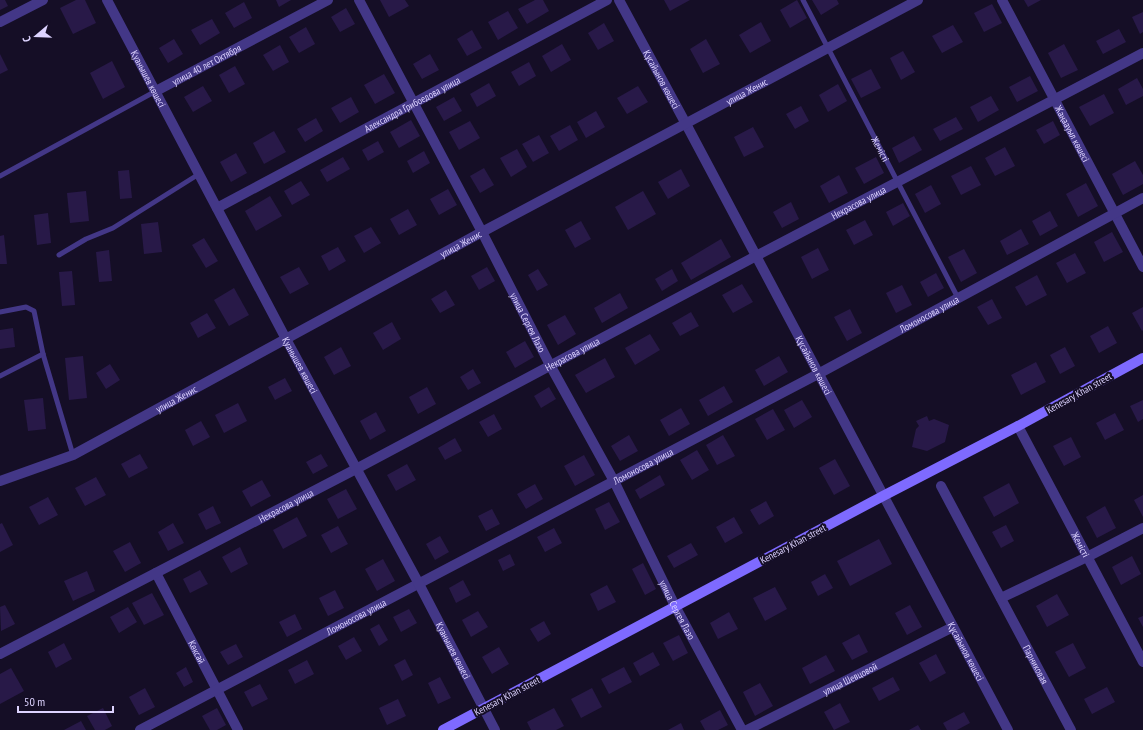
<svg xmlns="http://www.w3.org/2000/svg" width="1143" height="730" font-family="'PT Sans Narrow',sans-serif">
<rect width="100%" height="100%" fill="#150e26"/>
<g fill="#281948">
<polygon points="0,0 5,0 8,6 0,10"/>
<polygon points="76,0 85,0 96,23 73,34 60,8"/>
<polygon points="276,0 291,0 279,7"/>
<polygon points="380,0 405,0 409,6 389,17"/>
<polygon points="535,0 543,0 549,11 527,24 518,9"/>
<polygon points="664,0 690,0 670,11"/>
<polygon points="797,0 807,18 790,28 780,10"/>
<polygon points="812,0 837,0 839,4 821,15"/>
<polygon points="1024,0 1041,0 1028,7"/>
<polygon points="244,2 252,18 234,28 225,13"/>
<polygon points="992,4 1002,23 984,32 974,13"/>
<polygon points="346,8 355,24 340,32 331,17"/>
<polygon points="508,11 518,28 498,40 488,22"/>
<polygon points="1143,12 1143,32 1140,34 1132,17"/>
<polygon points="212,19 220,33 200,45 191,30"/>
<polygon points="761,22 771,41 750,53 739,35"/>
<polygon points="604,23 614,41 598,50 588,33"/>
<polygon points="953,25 963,42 942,53 932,36"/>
<polygon points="306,27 315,44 299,53 289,37"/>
<polygon points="1119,29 1126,42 1103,54 1096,41"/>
<polygon points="472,30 482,48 467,56 457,39"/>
<polygon points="174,39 183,54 168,63 159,48"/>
<polygon points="706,39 720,64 703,73 690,49"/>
<polygon points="562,44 571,60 551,72 542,56"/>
<polygon points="1064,44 1078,70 1061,78 1048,53"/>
<polygon points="280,45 289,62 273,71 263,55"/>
<polygon points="903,51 915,72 901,80 890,58"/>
<polygon points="0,54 8,70 0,74"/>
<polygon points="430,54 439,70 422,79 413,64"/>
<polygon points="112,61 125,87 103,99 90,73"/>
<polygon points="529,62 536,76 519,86 511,72"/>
<polygon points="235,66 245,84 229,93 219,75"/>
<polygon points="871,69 881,88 861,98 851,79"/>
<polygon points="384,74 395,93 375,104 364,85"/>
<polygon points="1030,76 1038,91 1017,102 1009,87"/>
<polygon points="1137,78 1143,89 1143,96 1126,105 1118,89"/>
<polygon points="489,83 496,96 477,107 470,94"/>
<polygon points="838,84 847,101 828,112 819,95"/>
<polygon points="203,86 212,101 193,112 184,97"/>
<polygon points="638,86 648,102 627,114 617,98"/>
<polygon points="1104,94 1114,113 1090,126 1079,107"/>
<polygon points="991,96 999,110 978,122 970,107"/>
<polygon points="351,97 359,112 340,123 331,108"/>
<polygon points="454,97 462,111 444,121 436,107"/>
<polygon points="801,106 809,121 795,129 786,114"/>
<polygon points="596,111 605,127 586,138 577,122"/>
<polygon points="956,117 963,129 940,141 933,129"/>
<polygon points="316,118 323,131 305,142 297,129"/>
<polygon points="411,120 420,136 399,148 390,132"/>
<polygon points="470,121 480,138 459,150 449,132"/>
<polygon points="1053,121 1060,135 1044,144 1036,130"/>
<polygon points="570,125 578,140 559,151 550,136"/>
<polygon points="753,127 764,147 744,157 734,137"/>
<polygon points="274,131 286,152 264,164 253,143"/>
<polygon points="539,135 549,153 533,162 522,144"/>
<polygon points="914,136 922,150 899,163 892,148"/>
<polygon points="378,141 384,152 368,161 362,150"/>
<polygon points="1005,147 1015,166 995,176 985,158"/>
<polygon points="517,149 527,167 511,177 500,158"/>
<polygon points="424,151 430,163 413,173 407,161"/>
<polygon points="236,153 247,173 231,182 220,162"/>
<polygon points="343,157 350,169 327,182 320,170"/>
<polygon points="876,157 884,173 864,184 855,168"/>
<polygon points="1135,161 1143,175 1143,184 1123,195 1112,174"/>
<polygon points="971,166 981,185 961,195 951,176"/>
<polygon points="484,168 494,185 480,193 470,176"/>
<polygon points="681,169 690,186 668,199 658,182"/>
<polygon points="129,170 132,198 120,199 118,171"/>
<polygon points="839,175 848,193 829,203 820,186"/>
<polygon points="301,181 310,195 292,205 284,191"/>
<polygon points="1086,183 1098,206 1078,217 1066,194"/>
<polygon points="931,185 941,204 925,213 915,194"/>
<polygon points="448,189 457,205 439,215 430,199"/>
<polygon points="86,191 89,221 70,223 67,193"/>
<polygon points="643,191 656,214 628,230 615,207"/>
<polygon points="270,196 282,216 256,231 245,211"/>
<polygon points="791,202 799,219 782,228 773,212"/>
<polygon points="903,203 910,216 893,226 886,212"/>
<polygon points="408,209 417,225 399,235 390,219"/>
<polygon points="1050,211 1058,226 1040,236 1032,221"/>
<polygon points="48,213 51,243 37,245 34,215"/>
<polygon points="865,220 873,235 854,245 846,230"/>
<polygon points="581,221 591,239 575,248 565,230"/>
<polygon points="158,222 162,252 144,254 141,224"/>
<polygon points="371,227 381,243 364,253 354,236"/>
<polygon points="1021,229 1029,244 1007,255 1000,241"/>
<polygon points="1112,232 1123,252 1104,262 1094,242"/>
<polygon points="4,235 7,264 0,264 0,236"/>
<polygon points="204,238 218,261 206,268 192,245"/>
<polygon points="721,239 731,257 691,280 681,263"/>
<polygon points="338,247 346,261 329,271 321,256"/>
<polygon points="818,248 829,270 812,279 801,257"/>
<polygon points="964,249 977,273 961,282 948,257"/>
<polygon points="109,250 112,281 99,282 96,252"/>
<polygon points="1075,253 1086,273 1067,283 1056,263"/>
<polygon points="299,267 309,284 290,294 280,277"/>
<polygon points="487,267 495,281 479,290 471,276"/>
<polygon points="538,269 548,285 537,291 528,275"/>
<polygon points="672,269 678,281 662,291 655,279"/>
<polygon points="72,271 75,305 62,306 59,272"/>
<polygon points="936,273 944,288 928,297 920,282"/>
<polygon points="1037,275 1047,295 1026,306 1015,287"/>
<polygon points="742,284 753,302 733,313 722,295"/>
<polygon points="902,285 912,305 896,313 886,293"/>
<polygon points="234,288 249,315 229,326 214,300"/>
<polygon points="446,290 455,305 440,313 431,299"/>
<polygon points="620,293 628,308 602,323 594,308"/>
<polygon points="992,299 1002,318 988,325 977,307"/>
<polygon points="1143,307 1143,330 1142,331 1132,313"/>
<polygon points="850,309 862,333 847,341 834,317"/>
<polygon points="691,312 699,326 680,336 672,323"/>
<polygon points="207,313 216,328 198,338 190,323"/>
<polygon points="565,315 576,334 558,345 547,325"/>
<polygon points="392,322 401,339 383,350 373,333"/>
<polygon points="1108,326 1117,343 1099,353 1090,336"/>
<polygon points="13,328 15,347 0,349 0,330"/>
<polygon points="650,334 660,350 635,365 625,348"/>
<polygon points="525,341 534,357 515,368 506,352"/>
<polygon points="341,347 351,366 334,375 324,357"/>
<polygon points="1065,347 1075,366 1060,374 1050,355"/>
<polygon points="83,356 87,398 69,400 65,358"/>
<polygon points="779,356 788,372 764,386 755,370"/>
<polygon points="605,358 615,377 586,393 575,375"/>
<polygon points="1036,362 1046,382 1021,395 1011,375"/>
<polygon points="110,364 120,380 106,389 96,373"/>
<polygon points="473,369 481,383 468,390 460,377"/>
<polygon points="285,378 292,391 275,400 268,387"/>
<polygon points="724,386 733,402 708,416 699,400"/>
<polygon points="427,387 436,404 418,414 409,397"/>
<polygon points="549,387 556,399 541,408 534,396"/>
<polygon points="43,398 46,429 28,431 24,400"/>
<polygon points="802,400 812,417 794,428 784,410"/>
<polygon points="1143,400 1143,419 1138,422 1130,406"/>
<polygon points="238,403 247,421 224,433 215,415"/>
<polygon points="681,408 690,424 669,436 660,420"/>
<polygon points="773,409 785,430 767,440 755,419"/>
<polygon points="376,412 386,431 370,440 360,421"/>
<polygon points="1115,413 1124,430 1105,440 1096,423"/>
<polygon points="494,414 502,429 488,437 479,422"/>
<polygon points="927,416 929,421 934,419 949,425 945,442 927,451 912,447 916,429 919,426 916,421"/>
<polygon points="201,421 210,437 193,446 185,430"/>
<polygon points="629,435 638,451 620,461 611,446"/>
<polygon points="723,435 735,456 717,465 706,445"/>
<polygon points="1071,437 1081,457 1064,466 1053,446"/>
<polygon points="455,438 462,451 445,460 438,448"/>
<polygon points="697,450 709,470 692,480 680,460"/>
<polygon points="140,454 148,468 129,478 121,464"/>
<polygon points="321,454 328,466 313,474 306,462"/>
<polygon points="584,455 595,475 575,486 564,466"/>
<polygon points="835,459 850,486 834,495 819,468"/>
<polygon points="407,464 416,480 396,491 387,475"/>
<polygon points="660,475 665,485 640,499 635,490"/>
<polygon points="96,477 106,495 85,506 75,488"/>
<polygon points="262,480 271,496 251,507 242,491"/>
<polygon points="1009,483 1019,503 994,517 983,497"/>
<polygon points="535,484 543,499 526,509 517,494"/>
<polygon points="346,489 357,509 338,519 327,499"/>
<polygon points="1143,495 1143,517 1134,500"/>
<polygon points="48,497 58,515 39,525 29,507"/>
<polygon points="766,501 774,516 759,525 750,510"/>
<polygon points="609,502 620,522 605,530 595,509"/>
<polygon points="213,506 221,523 206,530 198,514"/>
<polygon points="1105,506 1116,528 1097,538 1086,517"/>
<polygon points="492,509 500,524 486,531 478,516"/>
<polygon points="297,517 307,536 283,549 273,530"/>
<polygon points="734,517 743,533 725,543 716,527"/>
<polygon points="2,523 13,545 0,552 0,524"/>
<polygon points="173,523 184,543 168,551 158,532"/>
<polygon points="1006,525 1014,541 1001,548 992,532"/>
<polygon points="338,526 348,544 331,553 321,535"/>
<polygon points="554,528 562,543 545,552 537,537"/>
<polygon points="440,536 449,552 435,560 426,544"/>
<polygon points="879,539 892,564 850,586 837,561"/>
<polygon points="130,542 141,563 125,572 113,551"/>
<polygon points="691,543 698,555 674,568 667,556"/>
<polygon points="240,547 248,564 231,573 222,557"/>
<polygon points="510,554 515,565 503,571 498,560"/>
<polygon points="1132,556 1141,574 1121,585 1112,567"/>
<polygon points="383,559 395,581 377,591 365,569"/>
<polygon points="643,563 656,589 645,595 632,569"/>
<polygon points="200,570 208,584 190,593 183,579"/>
<polygon points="87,571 95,591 73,601 64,581"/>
<polygon points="825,574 833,588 818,596 811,582"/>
<polygon points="463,580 471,595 456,603 449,588"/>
<polygon points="607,585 616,602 598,611 590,594"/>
<polygon points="775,587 787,609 765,621 753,598"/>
<polygon points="335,590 344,608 328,616 319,598"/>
<polygon points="152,593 164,615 144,625 132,603"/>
<polygon points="1057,594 1069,615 1047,627 1036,606"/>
<polygon points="5,605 15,624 1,631 0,607"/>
<polygon points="910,605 922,627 907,635 895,613"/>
<polygon points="128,607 137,622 119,633 110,617"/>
<polygon points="409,609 417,623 401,632 393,617"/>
<polygon points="478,611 488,627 471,637 462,620"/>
<polygon points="729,612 738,629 718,639 710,623"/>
<polygon points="295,614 302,629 287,637 279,622"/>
<polygon points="1143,616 1143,627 1138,618"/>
<polygon points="544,621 551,634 538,642 530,629"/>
<polygon points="379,624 388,640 379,646 370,629"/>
<polygon points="859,634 868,652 852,660 842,643"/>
<polygon points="679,635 688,653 673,661 663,643"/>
<polygon points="354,637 362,651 346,660 338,646"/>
<polygon points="64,643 72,659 56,668 48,652"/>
<polygon points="1073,643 1086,668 1069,677 1055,652"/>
<polygon points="236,644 243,657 228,665 220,652"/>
<polygon points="499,647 509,664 492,674 482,657"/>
<polygon points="653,652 660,665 640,676 633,663"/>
<polygon points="936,654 946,673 930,682 919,663"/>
<polygon points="826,655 835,671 810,684 802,668"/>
<polygon points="405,659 413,675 402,681 394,665"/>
<polygon points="307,660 314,674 295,684 288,670"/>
<polygon points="186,667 193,682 184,687 176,673"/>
<polygon points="624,667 632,682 609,694 601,679"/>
<polygon points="11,668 24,691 0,704 0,674"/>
<polygon points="440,677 451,698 438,704 428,683"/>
<polygon points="893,677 900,690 879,701 872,688"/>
<polygon points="760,683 773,706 755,716 743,692"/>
<polygon points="260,684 268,699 252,707 244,692"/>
<polygon points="1107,687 1115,702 1092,714 1084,699"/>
<polygon points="145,688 155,707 139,715 129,697"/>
<polygon points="592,688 602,707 581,718 571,699"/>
<polygon points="398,699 406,716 387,725 379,708"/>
<polygon points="840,703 850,722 834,730 824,712"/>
<polygon points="103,708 112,726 105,730 95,730 87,716"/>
<polygon points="217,708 226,725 217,730 210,730 202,716"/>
<polygon points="554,708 564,726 556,730 531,730 527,722"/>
<polygon points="720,710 728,725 718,730 705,730 700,721"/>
<polygon points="964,712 970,723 957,730 947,730 943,723"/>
<polygon points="81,721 86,730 64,730"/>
<polygon points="681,723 684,730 668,730"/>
<polygon points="918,725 921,730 909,730"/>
</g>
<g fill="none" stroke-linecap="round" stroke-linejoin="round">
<g stroke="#433787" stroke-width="5">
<path id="s1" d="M803,0l155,298"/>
<polyline points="0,176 156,91"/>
<polyline points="59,255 86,239 113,228 199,174"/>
<polyline points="0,312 26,307 34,311 43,354 73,455"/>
<polyline points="0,376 43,354"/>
</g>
<g stroke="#433787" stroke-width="10">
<path id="s2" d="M359,0l123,232 68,133 64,116 61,125 67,124"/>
<path id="s3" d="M619,0l67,124 322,606"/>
<path id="s4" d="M1002,0l141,267"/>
<polyline points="0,22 43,0"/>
<path id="s5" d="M156,91l172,-91"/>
<path id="s6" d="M217,208l390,-208"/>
<path id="s7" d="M1018,426l125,236"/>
<path id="s8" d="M0,481l73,-26 409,-223 436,-232"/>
<path id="s9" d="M941,486l130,244"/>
<path id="s10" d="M156,573l82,157"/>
<polyline points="1001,598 1087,557 1143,528"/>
<path id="s11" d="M0,654l356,-185 400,-213 387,-203"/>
<path id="s12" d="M140,730l678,-356 325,-176"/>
<path id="s13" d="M747,730l206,-103"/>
</g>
<path stroke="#433787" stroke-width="10" id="s14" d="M107,0l179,339 133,245 76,146"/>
<polyline stroke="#7e6aff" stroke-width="10" points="443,730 883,496 1018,426 1143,358"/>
</g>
<g text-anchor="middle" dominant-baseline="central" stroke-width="4" stroke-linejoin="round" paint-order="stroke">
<g font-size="10" fill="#ddd3ff" stroke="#150e26">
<text stroke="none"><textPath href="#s5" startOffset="57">улица 40 лет Октября</textPath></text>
<text stroke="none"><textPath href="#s14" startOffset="89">Қуанышев көшесі</textPath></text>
<text stroke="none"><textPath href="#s3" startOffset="90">Құсайынов көшесі</textPath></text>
<text stroke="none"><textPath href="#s8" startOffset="843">улица Женис</textPath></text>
<text stroke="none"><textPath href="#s6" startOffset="221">Александра Грибоедова улица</textPath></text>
<text stroke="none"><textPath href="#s4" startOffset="151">Жаңаауыл көшесі</textPath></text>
<text stroke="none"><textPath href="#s1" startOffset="168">Жемісті</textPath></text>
<text stroke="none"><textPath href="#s11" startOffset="970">Некрасова улица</textPath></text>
<text stroke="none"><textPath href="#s8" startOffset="519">улица Женис</textPath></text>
<text stroke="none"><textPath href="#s12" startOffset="892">Ломоносова улица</textPath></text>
<text stroke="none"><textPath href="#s2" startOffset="364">улица Сергея Лазо</textPath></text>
<text stroke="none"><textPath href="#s11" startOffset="646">Некрасова улица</textPath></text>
<text stroke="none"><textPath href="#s14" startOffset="413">Қуанышев көшесі</textPath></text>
<text stroke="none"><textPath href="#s3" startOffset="414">Құсайынов көшесі</textPath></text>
<text transform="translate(1079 393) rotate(-29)">Kenesary Khan street</text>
<text stroke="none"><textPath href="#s8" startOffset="195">улица Женис</textPath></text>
<text stroke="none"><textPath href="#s12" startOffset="568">Ломоносова улица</textPath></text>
<text stroke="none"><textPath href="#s11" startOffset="322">Некрасова улица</textPath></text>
<text transform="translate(793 544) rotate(-28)">Kenesary Khan street</text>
<text stroke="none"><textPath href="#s7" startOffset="134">Жемісті</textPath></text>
<text stroke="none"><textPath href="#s2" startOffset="688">улица Сергея Лазо</textPath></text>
<text stroke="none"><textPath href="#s12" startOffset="244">Ломоносова улица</textPath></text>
<text stroke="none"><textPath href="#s10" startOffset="89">Көксай</textPath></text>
<text stroke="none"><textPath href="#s14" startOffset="737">Қуанышев көшесі</textPath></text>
<text stroke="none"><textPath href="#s3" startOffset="738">Құсайынов көшесі</textPath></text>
<text stroke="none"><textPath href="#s9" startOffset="202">Парниковая</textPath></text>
<text stroke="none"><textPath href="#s13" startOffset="115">улица Шевцовой</textPath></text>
<text transform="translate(507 696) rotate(-28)">Kenesary Khan street</text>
</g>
</g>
<g transform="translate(36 36) rotate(251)" stroke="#150e26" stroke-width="3" paint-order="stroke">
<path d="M0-3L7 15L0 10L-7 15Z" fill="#ddd3ff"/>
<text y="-6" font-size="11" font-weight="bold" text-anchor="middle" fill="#ddd3ff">С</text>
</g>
<path d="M18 706v6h95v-6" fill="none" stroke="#ddd3ff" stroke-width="2"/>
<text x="24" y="706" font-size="12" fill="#ddd3ff" stroke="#150e26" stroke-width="3" paint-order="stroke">50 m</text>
</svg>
